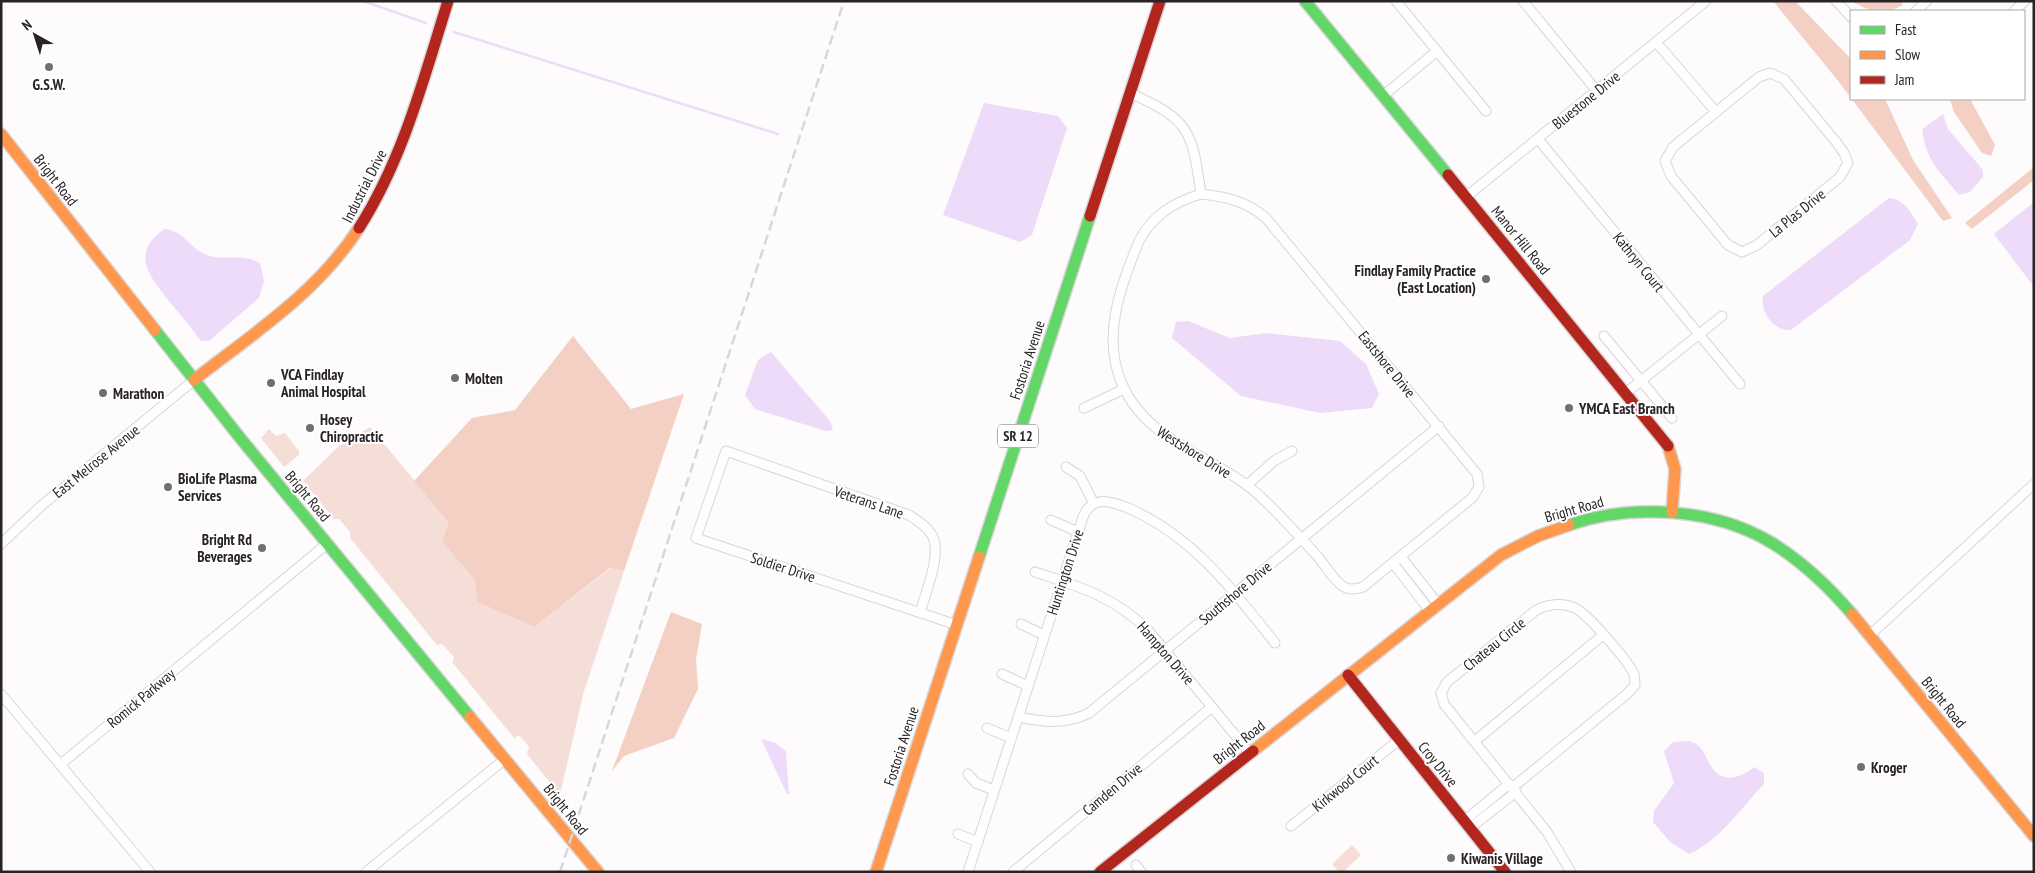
<svg xmlns="http://www.w3.org/2000/svg" width="2035" height="873" font-family="'PT Sans Narrow',sans-serif">
<rect width="100%" height="100%" fill="#fdfbfc"/>
<g fill="#f5ded8">
<polygon points="370,427 450,523 442,542 475,580 477,602 534,627 611,568 624,571 584,691 560,795 527,754 529,747 519,735 514,738 452,662 454,657 442,644 437,645 350,538 350,532 339,519 334,519 303,481 339,446"/>
<polygon points="269,429 276,436 285,433 299,451 299,455 284,467 261,438"/>
<polygon points="1352,845 1361,855 1343,872 1339,872 1332,864"/>
</g>
<g fill="#f4d0c4">
<polygon points="1773,1 1795,1 1851,59 1851,99 1885,99 1913,160 1952,218 1943,221 1839,82"/>
<path d="M1851,1h49l3,4c-21,11 -32,7 -52,-4z"/>
<polygon points="1950,99 1970,99 1995,145 1991,156 1982,153 1954,112"/>
<polygon points="2034,167 2034,180 1972,229 1965,223"/>
<polygon points="573,336 631,409 684,394 624,571 610,568 534,627 477,602 475,580 442,542 449,523 414,481 472,418 515,410"/>
<polygon points="671,612 702,624 696,659 698,689 674,738 624,756 612,771"/>
</g>
<g fill="#eedbf9">
<polygon points="984,103 1058,116 1067,128 1032,235 1020,242 943,215"/>
<path d="M1943,114l5,15 35,41v7l-13,15 -11,3c-19,-23 -33,-34 -37,-66z"/>
<path d="M1889,198c15,1 22,14 29,26l-8,16 -119,90c-17,1 -31,-17 -28,-34z"/>
<polygon points="2034,202 2034,287 1994,234"/>
<path d="M164,229c20,2 23,16 39,24 18,10 38,-1 57,10l4,18 -5,17 -50,43h-8c-10,-13 -21,-27 -32,-40 -20,-25 -39,-47 -5,-72z"/>
<polygon points="1188,321 1230,338 1266,333 1340,341 1366,364 1379,394 1372,408 1320,413 1241,396 1172,338 1176,322"/>
<polygon points="771,352 830,421 833,430 826,431 755,409 745,395 758,360"/>
<polygon points="761,739 775,743 786,751 789,794 787,794"/>
<path d="M1673,742c5,0 14,-2 19,0 13,5 14,18 21,27 12,15 29,8 41,-2l10,6v11c-23,24 -45,57 -75,70l-19,-12 -17,-20 1,-11 20,-28 -10,-32z"/>
</g>
<g fill="none" stroke-linecap="round" stroke-linejoin="round">
<g stroke="#eedbf9" stroke-width="2.5">
<polyline points="363,1 426,23"/>
<polyline points="454,32 778,134"/>
</g>
<g stroke="#d9d6d7" stroke-width="11">
<g id="street">
<polyline points="1396,1 1486,111"/>
<polyline points="1523,1 1597,91"/>
<polyline points="1836,1 1851,17"/>
<polyline points="1916,11 1927,1"/>
<polyline points="2014,11 2025,1"/>
<polyline points="1656,42 1716,112"/>
<polygon points="1770,73 1784,79 1837,143 1844,153 1848,163 1840,177 1757,245 1742,252 1728,245 1671,176 1665,161 1673,147 1759,77"/>
<path d="M1130,93c60,27 62,37 71,101"/>
<polyline points="1383,96 1437,51"/>
<polyline points="1538,139 1740,384"/>
<path d="M1201,194c26,3 45,7 65,24l211,256 2,13 -7,11 -109,89c-6,2 -14,3 -19,0 -10,-6 -18,-20 -25,-29 -18,-20 -36,-40 -55,-58 -44,-44 -116,-55 -142,-116 -21,-48 -1,-98 17,-143 14,-26 35,-39 62,-47z"/>
<polyline points="1466,197 1706,1"/>
<polyline points="1604,336 1672,418"/>
<polyline points="1627,392 1722,316"/>
<polyline points="1084,408 1124,389"/>
<polyline points="1066,467 1080,476 1094,504"/>
<polyline points="1247,485 1274,461 1292,451"/>
<polyline points="1051,520 1078,532"/>
<polyline points="1,544 41,506 194,380"/>
<polyline points="1401,557 1438,604"/>
<polyline points="1393,563 1430,611"/>
<path d="M1035,572c45,15 78,24 113,58l102,123"/>
<path d="M920,613c5,-19 20,-55 14,-73 -3,-11 -16,-19 -25,-25l-183,-64 -30,87 261,87"/>
<polyline points="1021,624 1044,635"/>
<polyline points="1870,635 2034,484"/>
<polyline points="1002,674 1028,686"/>
<polyline points="1,694 150,872"/>
<path d="M1018,717c25,5 47,8 71,-4l350,-287"/>
<polyline points="987,728 1011,738"/>
<polyline points="1475,741 1603,635"/>
<polyline points="61,764 328,543"/>
<polyline points="968,774 976,783 994,790"/>
<path d="M1512,788l115,-94 8,-9c0,-4 0,-7 -1,-11 -6,-13 -46,-60 -59,-66 -13,-6 -28,-4 -40,3l-88,71 -6,11 3,11 103,128 24,40"/>
<polyline points="1464,821 1509,784"/>
<polyline points="1291,826 1399,740"/>
<polyline points="1470,828 1516,792"/>
<polyline points="958,834 978,842"/>
<polyline points="1136,865 1141,872"/>
<polyline points="366,872 505,759"/>
<path d="M968,872l115,-355c9,-22 27,-16 45,-9 65,28 105,82 147,135"/>
<polyline points="1013,872 1212,707"/>
</g>
</g>
<g stroke="#d9d6d7" stroke-width="14">
<g id="fast">
<polyline points="1305,1 1448,175"/>
<polyline points="155,330 241,439 470,717"/>
<path d="M1569,525c63,-22 145,-17 203,18 31,19 57,44 80,71"/>
<polyline points="979,557 1090,216"/>
</g>
</g>
<g stroke="#d9d6d7" stroke-width="14">
<g id="slow">
<polyline points="1,134 155,330"/>
<path d="M194,380c60,-47 123,-87 165,-152"/>
<polyline points="1668,446 1675,469 1672,512"/>
<polyline points="1852,614 2034,836"/>
<polyline points="470,717 598,872"/>
<polyline points="1253,751 1501,555 1538,536 1569,525"/>
<polyline points="876,872 979,557"/>
</g>
</g>
<g stroke="#d9d6d7" stroke-width="14">
<g id="jam">
<polyline points="1448,175 1668,446"/>
<polyline points="1090,216 1160,1"/>
<path d="M359,228c44,-69 65,-150 89,-227"/>
<polyline points="1348,675 1505,872"/>
<polyline points="1100,872 1253,751"/>
</g>
</g>
<use href="#street" stroke="#fffeff" stroke-width="9"/>
<use href="#fast" stroke="#63d668" stroke-width="11"/>
<use href="#slow" stroke="#ff974d" stroke-width="11"/>
<use href="#jam" stroke="#b3261e" stroke-width="11"/>
<polyline stroke="#d8d8d8" stroke-width="2.5" stroke-dasharray="10 5" stroke-linecap="butt" points="560,872 844,1"/>
</g>
<g fill="#736f70" stroke="#fff" stroke-width="2">
<circle cx="49" cy="67" r="5"/>
<circle cx="1486" cy="279" r="5"/>
<circle cx="455" cy="378" r="5"/>
<circle cx="271" cy="383" r="5"/>
<circle cx="103" cy="393" r="5"/>
<circle cx="1569" cy="408" r="5"/>
<circle cx="310" cy="428" r="5"/>
<circle cx="168" cy="487" r="5"/>
<circle cx="262" cy="548" r="5"/>
<circle cx="1861" cy="767" r="5"/>
<circle cx="1451" cy="858" r="5"/>
</g>
<g text-anchor="middle" dominant-baseline="central" stroke-width="4" stroke-linejoin="round" paint-order="stroke">
<rect fill="#fff" stroke="#696566" stroke-width="1" x="998" y="424.5" width="40" height="23" rx="4"/>
<g font-size="14" font-weight="bold" fill="#292325">
<text x="1018" y="436">SR 12</text>
</g>
<g font-size="15" font-weight="bold" fill="#292325" stroke="#fff" text-anchor="start">
<text x="49" y="84" text-anchor="middle">G.S.W.</text>
<text x="1476" y="270" text-anchor="end">Findlay Family Practice<tspan x="1476" dy="17">(East Location)</tspan></text>
<text x="281" y="374">VCA Findlay<tspan x="281" dy="17">Animal Hospital</tspan></text>
<text x="465" y="378">Molten</text>
<text x="113" y="393">Marathon</text>
<text x="1579" y="408">YMCA East Branch</text>
<text x="320" y="419">Hosey<tspan x="320" dy="17">Chiropractic</tspan></text>
<text x="178" y="478">BioLife Plasma<tspan x="178" dy="17">Services</tspan></text>
<text x="252" y="539" text-anchor="end">Bright Rd<tspan x="252" dy="17">Beverages</tspan></text>
<text x="1871" y="767">Kroger</text>
<text x="1461" y="858">Kiwanis Village</text>
</g>
<g font-size="15" fill="#292325" stroke="#fff">
<text transform="translate(1586 100) rotate(-39)">Bluestone Drive</text>
<text transform="translate(56 180) rotate(52)">Bright Road</text>
<text transform="translate(364 186) rotate(-63)">Industrial Drive</text>
<text transform="translate(1797 213) rotate(-39)">La Plas Drive</text>
<text transform="translate(1521 240) rotate(51)">Manor Hill Road</text>
<text transform="translate(1639 262) rotate(51)">Kathryn Court</text>
<text transform="translate(1027 360) rotate(-72)">Fostoria Avenue</text>
<text transform="translate(1387 364) rotate(51)">Eastshore Drive</text>
<text transform="translate(1194 452) rotate(32)">Westshore Drive</text>
<text transform="translate(96 461) rotate(-39)">East Melrose Avenue</text>
<text transform="translate(308 496) rotate(50)">Bright Road</text>
<text transform="translate(869 502) rotate(19)">Veterans Lane</text>
<text transform="translate(1574 509) rotate(-16)">Bright Road</text>
<text transform="translate(783 567) rotate(18)">Soldier Drive</text>
<text transform="translate(1065 572) rotate(-72)">Huntington Drive</text>
<text transform="translate(1235 593) rotate(-40)">Southshore Drive</text>
<text transform="translate(1494 644) rotate(-39)">Chateau Circle</text>
<text transform="translate(1166 653) rotate(49)">Hampton Drive</text>
<text transform="translate(141 698) rotate(-40)">Romick Parkway</text>
<text transform="translate(1944 702) rotate(51)">Bright Road</text>
<text transform="translate(1239 742) rotate(-38)">Bright Road</text>
<text transform="translate(901 746) rotate(-72)">Fostoria Avenue</text>
<text transform="translate(1438 764) rotate(51)">Croy Drive</text>
<text transform="translate(1345 783) rotate(-39)">Kirkwood Court</text>
<text transform="translate(1112 789) rotate(-40)">Camden Drive</text>
<text transform="translate(566 809) rotate(51)">Bright Road</text>
</g>
</g>
<rect width="2035" height="873" fill="none" stroke="#292325" stroke-width="5"/>
<rect x="1850" y="10" width="175" height="90" fill="#ffffff" stroke="#a9a7a8"/>
<rect x="1860" y="26" width="25" height="8" fill="#63d668" stroke="#a9a7a8"/>
<text x="1895" y="35" font-size="15" fill="#292325">Fast</text>
<rect x="1860" y="51" width="25" height="8" fill="#ff974d" stroke="#a9a7a8"/>
<text x="1895" y="60" font-size="15" fill="#292325">Slow</text>
<rect x="1860" y="76" width="25" height="8" fill="#b3261e" stroke="#a9a7a8"/>
<text x="1895" y="85" font-size="15" fill="#292325">Jam</text>
<g transform="translate(35 35) rotate(321)" stroke="#ffffff" stroke-width="4" paint-order="stroke">
<path d="M0-4L9 19L0 12L-9 19Z" fill="#292325"/>
<text y="-8" font-size="14" font-weight="bold" text-anchor="middle" fill="#292325">N</text>
</g>
</svg>
